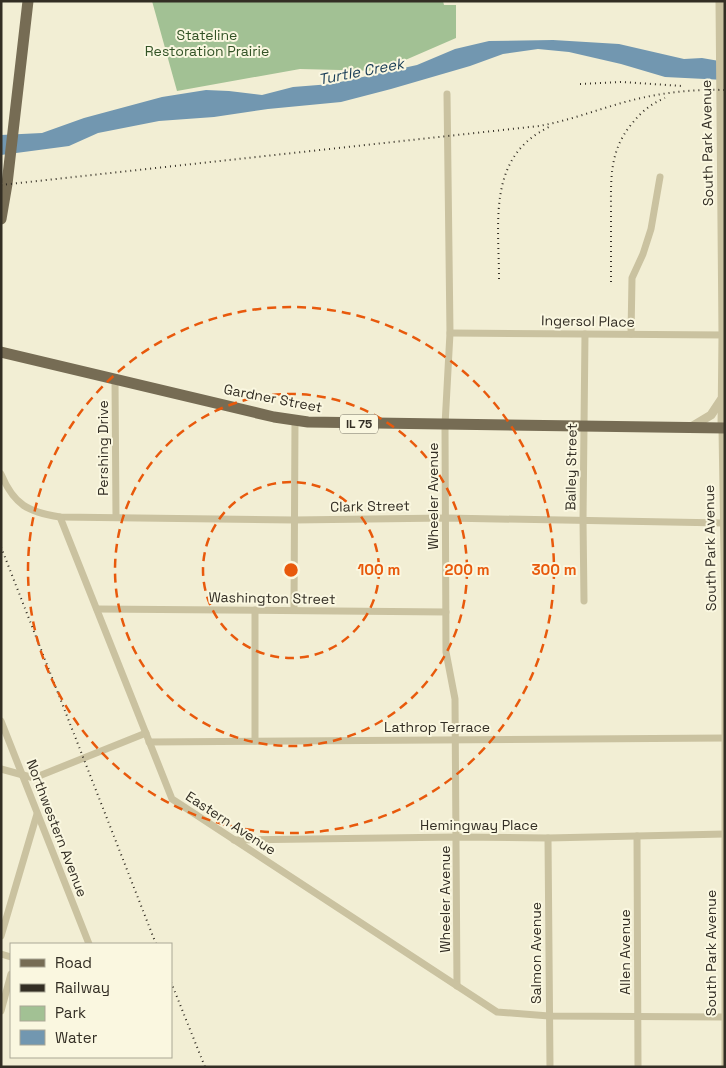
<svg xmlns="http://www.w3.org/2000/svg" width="726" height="1068" font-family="'Space Grotesk',sans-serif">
<rect width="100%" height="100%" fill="#f2eed4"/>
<polygon fill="#a2c194" points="152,1 443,1 444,5 456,5 456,38 380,71 300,69 177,91"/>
<polygon fill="#7297b0" points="553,40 619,44 684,59 702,58 725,62 725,80 665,77 621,64 569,52 538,49 503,54 470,66 391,89 341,102 268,109 214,117 159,121 98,133 69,146 1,155 1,135 42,133 84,118 162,97 206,90 229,91 262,95 293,87 331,84 417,65 455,49 489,41"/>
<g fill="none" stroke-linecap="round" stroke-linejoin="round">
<g stroke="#cac2a0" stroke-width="7">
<polyline points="447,94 450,333 445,425 446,652 455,699 457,986"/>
<polyline points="450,333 725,335"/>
<polyline points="631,334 632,278 643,254 651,229 660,177"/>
<polyline points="115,379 116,517"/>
<polyline points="722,428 725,616 725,1067"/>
<path d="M1,474c13,31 27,38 59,43l234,3 152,-2 277,5"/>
<polyline points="60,517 172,799 497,1012 549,1016 725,1017"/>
<polyline points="584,601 583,520 585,334"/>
<polyline points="97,609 446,612"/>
<polyline points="255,610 255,741"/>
<polyline points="294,610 295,421"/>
<polyline points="1,721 89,944"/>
<polyline points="149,742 725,738"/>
<polyline points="1,769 34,778 146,733"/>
<polyline points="637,836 638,1067"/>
<polyline points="548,838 550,1067"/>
<polyline points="234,840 457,837 548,838 725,834"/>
<polyline points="1,936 37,814"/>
<polyline points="1,954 11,957"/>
<polyline points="1,1011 11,974"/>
</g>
<g stroke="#cac2a0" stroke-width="9">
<polyline points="720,1 723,335 722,428"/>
<polyline points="691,427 711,415 721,400"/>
</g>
<g stroke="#766c54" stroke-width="11">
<polyline points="1,219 7,184 28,1"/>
<polyline points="1,352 274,417 308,422 725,428"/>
</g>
<g stroke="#332e24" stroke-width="2" stroke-dasharray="1 4" stroke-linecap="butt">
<polyline points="580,84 622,82 682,86"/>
<path d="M1,185l538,-59c29,-5 57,-16 86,-24 33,-9 66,-13 100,-12"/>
<path d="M499,279c0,-58 -12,-122 50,-152"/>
<path d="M611,282c0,-23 0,-46 0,-69 0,-33 -2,-60 19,-87 10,-13 20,-22 35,-28"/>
<polyline points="1,547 156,944"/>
<polyline points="171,982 205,1067"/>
</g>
</g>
<g fill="none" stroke="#e8590c" stroke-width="2.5" stroke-dasharray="9 6">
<circle cx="291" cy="570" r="88"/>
<circle cx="291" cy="570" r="176"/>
<circle cx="291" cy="570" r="263"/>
</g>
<g text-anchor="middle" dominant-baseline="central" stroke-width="4" stroke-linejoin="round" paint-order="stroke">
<rect fill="#faf7e0" stroke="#6f6a5c" stroke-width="1" x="340" y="414.5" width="38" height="19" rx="4"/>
<g font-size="12" font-weight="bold" fill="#332e24">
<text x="359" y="424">IL 75</text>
</g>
<g font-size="14" fill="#335326" stroke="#faf7e0">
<text x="207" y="35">Stateline<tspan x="207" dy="16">Restoration Prairie</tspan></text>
</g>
<g font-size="14" fill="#332e24" stroke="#faf7e0">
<text transform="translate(707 143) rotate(-91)">South Park Avenue</text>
<text transform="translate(588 321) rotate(1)">Ingersol Place</text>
<text transform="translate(273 398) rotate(11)">Gardner Street</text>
<text transform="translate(103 448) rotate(-90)">Pershing Drive</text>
<text transform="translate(571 467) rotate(-89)">Bailey Street</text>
<text transform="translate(433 496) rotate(-90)">Wheeler Avenue</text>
<text transform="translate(370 506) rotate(-1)">Clark Street</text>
<text transform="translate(710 548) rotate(-91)">South Park Avenue</text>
<text transform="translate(272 598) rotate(1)">Washington Street</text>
<text x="437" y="727">Lathrop Terrace</text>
<text transform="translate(231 823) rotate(33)">Eastern Avenue</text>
<text x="479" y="825">Hemingway Place</text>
<text transform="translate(57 828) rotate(69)">Northwestern Avenue</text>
<text transform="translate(445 899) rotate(-90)">Wheeler Avenue</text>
<text transform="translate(625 952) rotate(-90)">Allen Avenue</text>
<text transform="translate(536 953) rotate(-90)">Salmon Avenue</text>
<text transform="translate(711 953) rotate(-90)">South Park Avenue</text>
</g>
<g font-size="15" font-style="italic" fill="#183c56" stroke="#faf7e0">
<text transform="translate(361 71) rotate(-11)">Turtle Creek</text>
</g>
</g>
<circle cx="291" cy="570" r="8" fill="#e8590c" stroke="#faf7e0" stroke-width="2.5"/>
<g font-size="15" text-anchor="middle" font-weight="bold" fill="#e8590c" stroke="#faf7e0" stroke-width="4" stroke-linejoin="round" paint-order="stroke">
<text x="379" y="575">100 m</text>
<text x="467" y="575">200 m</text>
<text x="554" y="575">300 m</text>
</g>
<rect width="726" height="1068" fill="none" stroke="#332e24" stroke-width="5"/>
<rect x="10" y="943" width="162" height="115" fill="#faf7e0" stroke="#aaa795"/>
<rect x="20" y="959" width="25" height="8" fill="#766c54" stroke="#aaa795"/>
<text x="55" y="968" font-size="15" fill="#332e24">Road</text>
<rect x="20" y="984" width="25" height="8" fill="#332e24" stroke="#aaa795"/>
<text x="55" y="993" font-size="15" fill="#332e24">Railway</text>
<rect x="20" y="1006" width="25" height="15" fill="#a2c194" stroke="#aaa795"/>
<text x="55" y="1018" font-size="15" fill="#332e24">Park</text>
<rect x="20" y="1030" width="25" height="15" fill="#7297b0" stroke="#aaa795"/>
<text x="55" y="1043" font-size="15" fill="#332e24">Water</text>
</svg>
